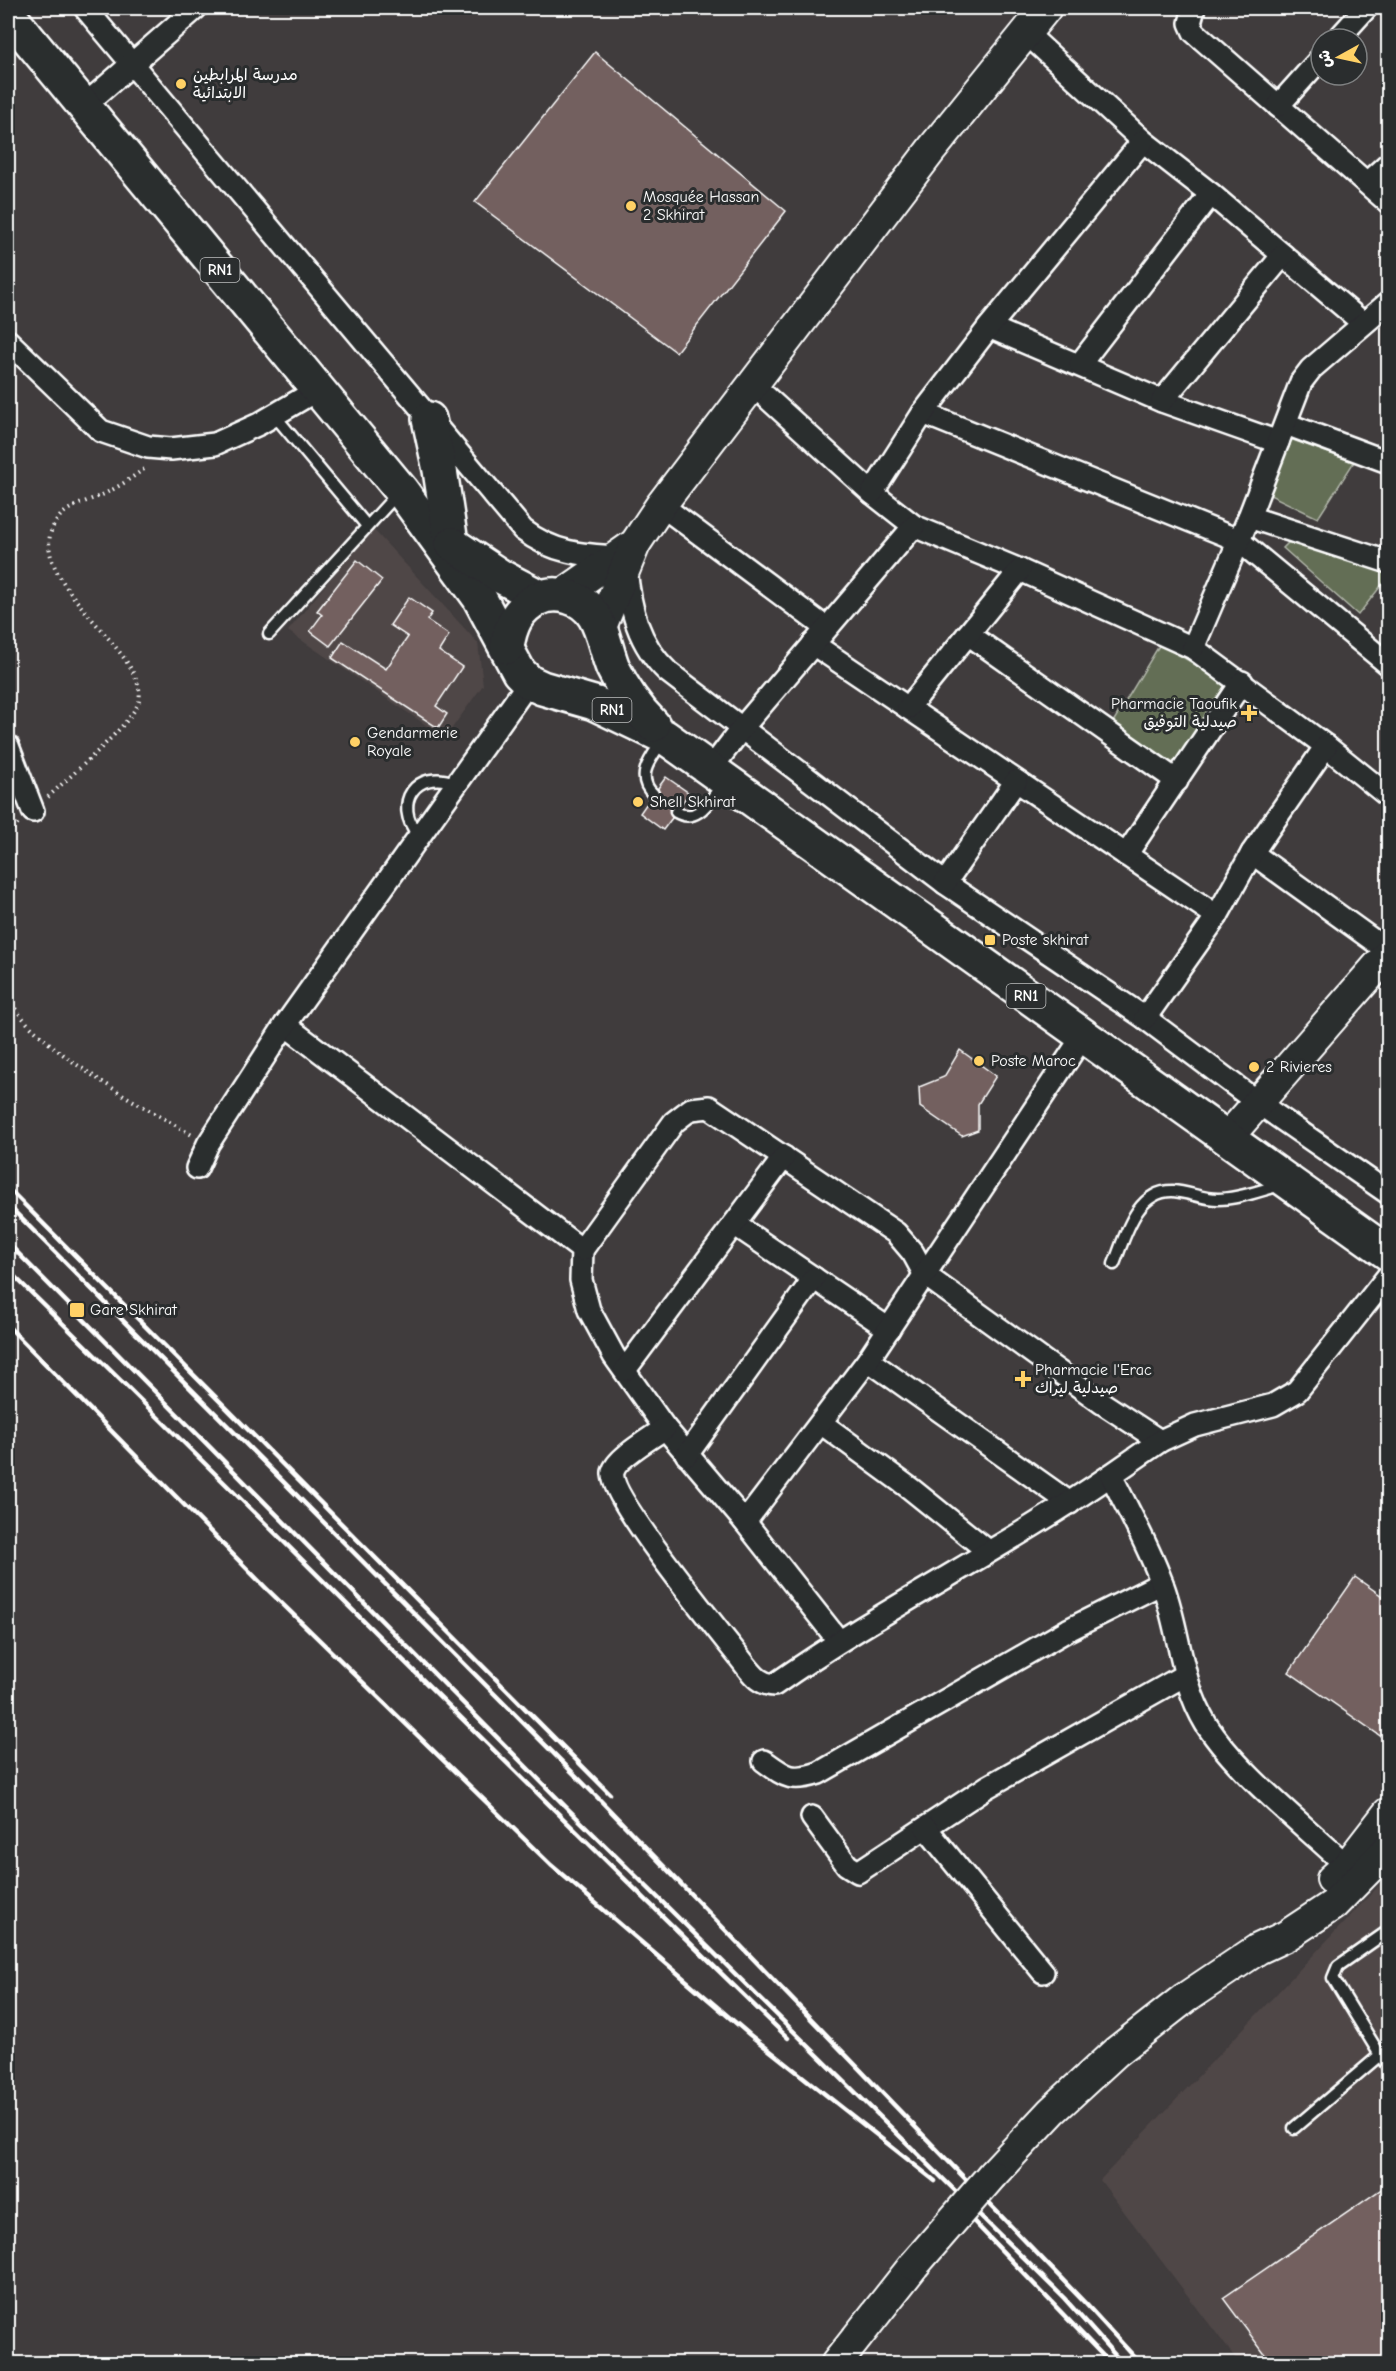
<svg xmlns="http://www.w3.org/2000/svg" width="1396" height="2371" font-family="'Comic Neue','Playpen Sans Arabic',sans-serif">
<rect width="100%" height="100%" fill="#403c3d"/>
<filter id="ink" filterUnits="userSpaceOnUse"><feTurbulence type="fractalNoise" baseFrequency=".0167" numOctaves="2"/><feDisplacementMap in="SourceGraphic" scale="12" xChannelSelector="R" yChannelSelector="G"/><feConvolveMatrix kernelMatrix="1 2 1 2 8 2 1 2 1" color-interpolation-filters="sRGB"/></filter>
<g filter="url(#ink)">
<g fill="#4f4747">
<polygon points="372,528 478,643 483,685 445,738 288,631"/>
<polygon points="1388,1876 1388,2363 1239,2363 1100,2180"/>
</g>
<g fill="#636e55" stroke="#b1b6aa" stroke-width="1.5">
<polygon points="1290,439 1354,462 1318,518 1266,493"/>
<polygon points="1293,538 1388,562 1388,577 1358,615 1283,548"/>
<polygon points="1160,644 1229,684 1175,766 1113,722"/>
</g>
<g fill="#73605f" stroke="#fff" stroke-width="1.5">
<polygon points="595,52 786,211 676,352 475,202"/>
<polygon points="357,560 382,580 330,646 310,631 322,615 317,611"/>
<polygon points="409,597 432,613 427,620 449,635 439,651 462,667 436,706 447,714 438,728 332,658 343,641 386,669 408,637 390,625"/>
<polygon points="666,777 689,793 680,806 674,805 669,809 672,818 663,830 640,813 649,800 655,801 660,797 658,788"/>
<polygon points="960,1050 996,1076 978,1104 978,1130 962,1136 920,1107 919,1087 944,1077"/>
<polygon points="1355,1577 1389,1601 1389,1742 1289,1672"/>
<polygon points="1389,2184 1389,2364 1272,2364 1223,2298"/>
</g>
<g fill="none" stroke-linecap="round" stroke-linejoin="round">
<g stroke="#fff" stroke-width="15">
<g id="lane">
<polyline points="275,416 367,526"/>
<polyline points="269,634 399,492"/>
<path d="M653,794c-19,-18 -1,-37 10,-54"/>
<path d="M676,812c22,13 35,-14 48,-29"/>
<path d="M418,835c-26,-32 -2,-67 37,-52"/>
<path d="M1114,1264c11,-27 22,-74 59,-73 15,1 30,8 45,8 21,0 43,-9 63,-14"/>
<polyline points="1380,2055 1388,2067"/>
<polyline points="1294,2128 1380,2055 1333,1978 1338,1966 1388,1931"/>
</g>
</g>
<g stroke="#fff" stroke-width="26">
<g id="street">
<path d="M85,8l438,522c30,23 59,25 95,27"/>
<polyline points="1194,8 1190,23 1194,32 1388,202"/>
<polyline points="1025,32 1143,141 1211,194 1363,323"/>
<polyline points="1338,39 1366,8"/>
<polyline points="85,105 196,8"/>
<polyline points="1278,106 1321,58"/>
<polyline points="1368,182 1388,164"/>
<polyline points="989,327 1162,401 1278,442"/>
<polyline points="8,341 101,431 148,447 171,449 215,444 259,424 317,390"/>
<polyline points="1080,364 1211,194"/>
<polyline points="752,384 872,493 914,526 1020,570 1193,648 1326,746 1388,796"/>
<polyline points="1162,401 1283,255"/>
<polyline points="923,413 1238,540 1388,664"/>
<polyline points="1286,424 1388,462"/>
<polyline points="872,493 923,413 989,327 1143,141"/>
<polyline points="661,505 826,628"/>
<polyline points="1249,517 1388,562"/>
<path d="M626,568c4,41 12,76 42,104l277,211 200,135 112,84 131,91"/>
<polyline points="968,634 1177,781"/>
<polyline points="813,644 1217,916"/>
<polyline points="1193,648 1249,517 1301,382 1311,369 1388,303"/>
<polyline points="908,708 1020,570"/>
<polyline points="8,746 33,811"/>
<polyline points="710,770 742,728 914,526"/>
<polyline points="1252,853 1388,951"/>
<polyline points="1126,855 1242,682"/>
<polyline points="945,883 1016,781"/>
<polyline points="1145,1018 1217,916 1252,853 1326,746"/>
<polyline points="285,1025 582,1250 581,1280 589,1310 614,1356 665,1428 745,1522 838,1640"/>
<polyline points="197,1168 208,1144 285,1025 529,682"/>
<polyline points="734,1224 889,1329"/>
<polyline points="582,1250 674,1122 691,1109 709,1107 896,1233 913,1253 925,1275 1102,1403 1160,1441"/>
<polyline points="868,1360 1070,1503"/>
<polyline points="625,1370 784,1157"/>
<polyline points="821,1423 911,1489 988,1551"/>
<path d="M665,1428c-12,9 -49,30 -52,44 -5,25 112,166 133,194 8,10 14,18 28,19 108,-76 228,-135 337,-210"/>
<polyline points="687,1455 814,1278"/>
<polyline points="745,1522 868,1360 1083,1036"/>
<path d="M764,1761c22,16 27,21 55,12l249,-143 94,-47"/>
<polyline points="812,1817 847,1865 858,1872 987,1787 1185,1675"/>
<polyline points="926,1828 1043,1972"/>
<path d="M1347,1866c-43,-41 -110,-93 -141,-142 -26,-43 -26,-92 -43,-138 -13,-38 -35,-75 -52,-111l49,-34 35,-16 78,-20 24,-14 91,-115"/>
</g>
</g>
<g stroke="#fff" stroke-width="34">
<g id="secondary">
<polyline points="562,595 635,544"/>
<polyline points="601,627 635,544 661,505 932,149 1046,8"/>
<polyline points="1228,1137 1388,954"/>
<polyline points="1332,1879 1347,1866 1388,1813"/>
<polyline points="992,2175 1052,2111 1116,2052 1185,1998 1258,1949 1286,1936 1333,1905 1388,1849"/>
<polyline points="836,2364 914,2265"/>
</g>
</g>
<g stroke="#fff" stroke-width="38">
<g id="primary">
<polyline points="8,14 401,490 479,597 519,672 529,682 542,688 594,703 665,737 1388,1253"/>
<polyline points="429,419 440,470 451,543"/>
<polyline points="452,544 500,576 540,597"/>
<path d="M507,647c3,-21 10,-38 30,-48 10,-5 22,-5 32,-2 33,9 33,44 44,71 10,21 24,41 40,57"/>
</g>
</g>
<g stroke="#fff" stroke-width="4" stroke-dasharray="1.5 4.5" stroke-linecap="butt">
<path d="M48,797c20,-19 85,-74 91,-96 11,-50 -123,-124 -82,-181 11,-16 35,-19 51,-28 14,-7 26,-16 39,-25"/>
<polyline points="8,833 18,824"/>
<path d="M8,999c8,10 16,22 26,31 46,43 104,73 158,105"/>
</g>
<use href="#lane" stroke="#2a2d2e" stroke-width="10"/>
<use href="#street" stroke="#2a2d2e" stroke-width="21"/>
<use href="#secondary" stroke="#2a2d2e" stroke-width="30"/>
<use href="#primary" stroke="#2a2d2e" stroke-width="33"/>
<g stroke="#fff" stroke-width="4.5">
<polyline points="8,1188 610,1794"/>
<polyline points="8,1205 600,1800 1086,2304 1141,2364"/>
<polyline points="8,1243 566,1807 1064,2298 1123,2364"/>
<path d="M8,1270c261,254 517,515 780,768"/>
<polyline points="8,1326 266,1588 551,1865 750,2035 935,2181"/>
<polyline points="955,2202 1111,2364"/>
</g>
<g stroke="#fff" stroke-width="34" stroke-linecap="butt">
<polyline id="secondary-bridge" points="914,2265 992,2175"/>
</g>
<use href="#secondary-bridge" stroke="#2a2d2e" stroke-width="30"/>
</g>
</g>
<g fill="#ffd166" stroke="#2a2d2e" stroke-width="2">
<circle cx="181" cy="84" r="6"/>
<circle cx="631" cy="206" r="6"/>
<path d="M1246 704h6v6h6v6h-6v6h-6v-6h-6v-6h6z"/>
<circle cx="355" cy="742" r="6"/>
<circle cx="638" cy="802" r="6"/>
<rect x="984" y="934" width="12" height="12" rx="3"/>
<circle cx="979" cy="1061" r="6"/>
<circle cx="1254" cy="1067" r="6"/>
<rect x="69" y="1302" width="16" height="16" rx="3"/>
<path d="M1020 1370h6v6h6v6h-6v6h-6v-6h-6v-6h6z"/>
</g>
<g text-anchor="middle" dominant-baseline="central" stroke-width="6" stroke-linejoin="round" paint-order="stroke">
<g fill="#2a2d2e" stroke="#bfc0c0" stroke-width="1.5">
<rect x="200.5" y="258" width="39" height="24" rx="4.5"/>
<rect x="592.5" y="698" width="39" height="24" rx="4.5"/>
<rect x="1006.5" y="984" width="39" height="24" rx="4.5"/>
</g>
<g font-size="15" font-weight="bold" fill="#fff">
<text x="220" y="270">RN1</text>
<text x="612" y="710">RN1</text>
<text x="1026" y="996">RN1</text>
</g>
<g font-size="16" fill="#fff" stroke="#2a2d2e" text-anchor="start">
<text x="193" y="75">مدرسة المرابطين<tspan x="193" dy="18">الابتدائية</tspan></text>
<text x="643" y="197">Mosquée Hassan<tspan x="643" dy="18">2 Skhirat</tspan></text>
<text x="1237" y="704" text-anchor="end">Pharmacie Taoufik<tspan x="1237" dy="18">صيدلية التوفيق</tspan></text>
<text x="367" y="733">Gendarmerie<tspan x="367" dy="18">Royale</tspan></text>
<text x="650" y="802">Shell Skhirat</text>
<text x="1002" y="940">Poste skhirat</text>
<text x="991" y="1061">Poste Maroc</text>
<text x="1266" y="1067">2 Rivieres</text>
<text x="90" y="1310">Gare Skhirat</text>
<text x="1035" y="1370">Pharmacie l'Erac<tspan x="1035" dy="18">صيدلية ليراك</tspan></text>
</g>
</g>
<rect width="1396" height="2371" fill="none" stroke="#2a2d2e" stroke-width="30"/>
<rect x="15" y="15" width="1366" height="2341" fill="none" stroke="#fff" stroke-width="2" filter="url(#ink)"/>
<g transform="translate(1339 57) rotate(262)"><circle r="28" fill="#2a2d2e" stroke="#7f8182" stroke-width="1.5"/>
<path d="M0-4.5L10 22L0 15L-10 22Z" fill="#ffd166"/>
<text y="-9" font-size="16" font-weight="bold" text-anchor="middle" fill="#ffffff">ش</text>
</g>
</svg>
